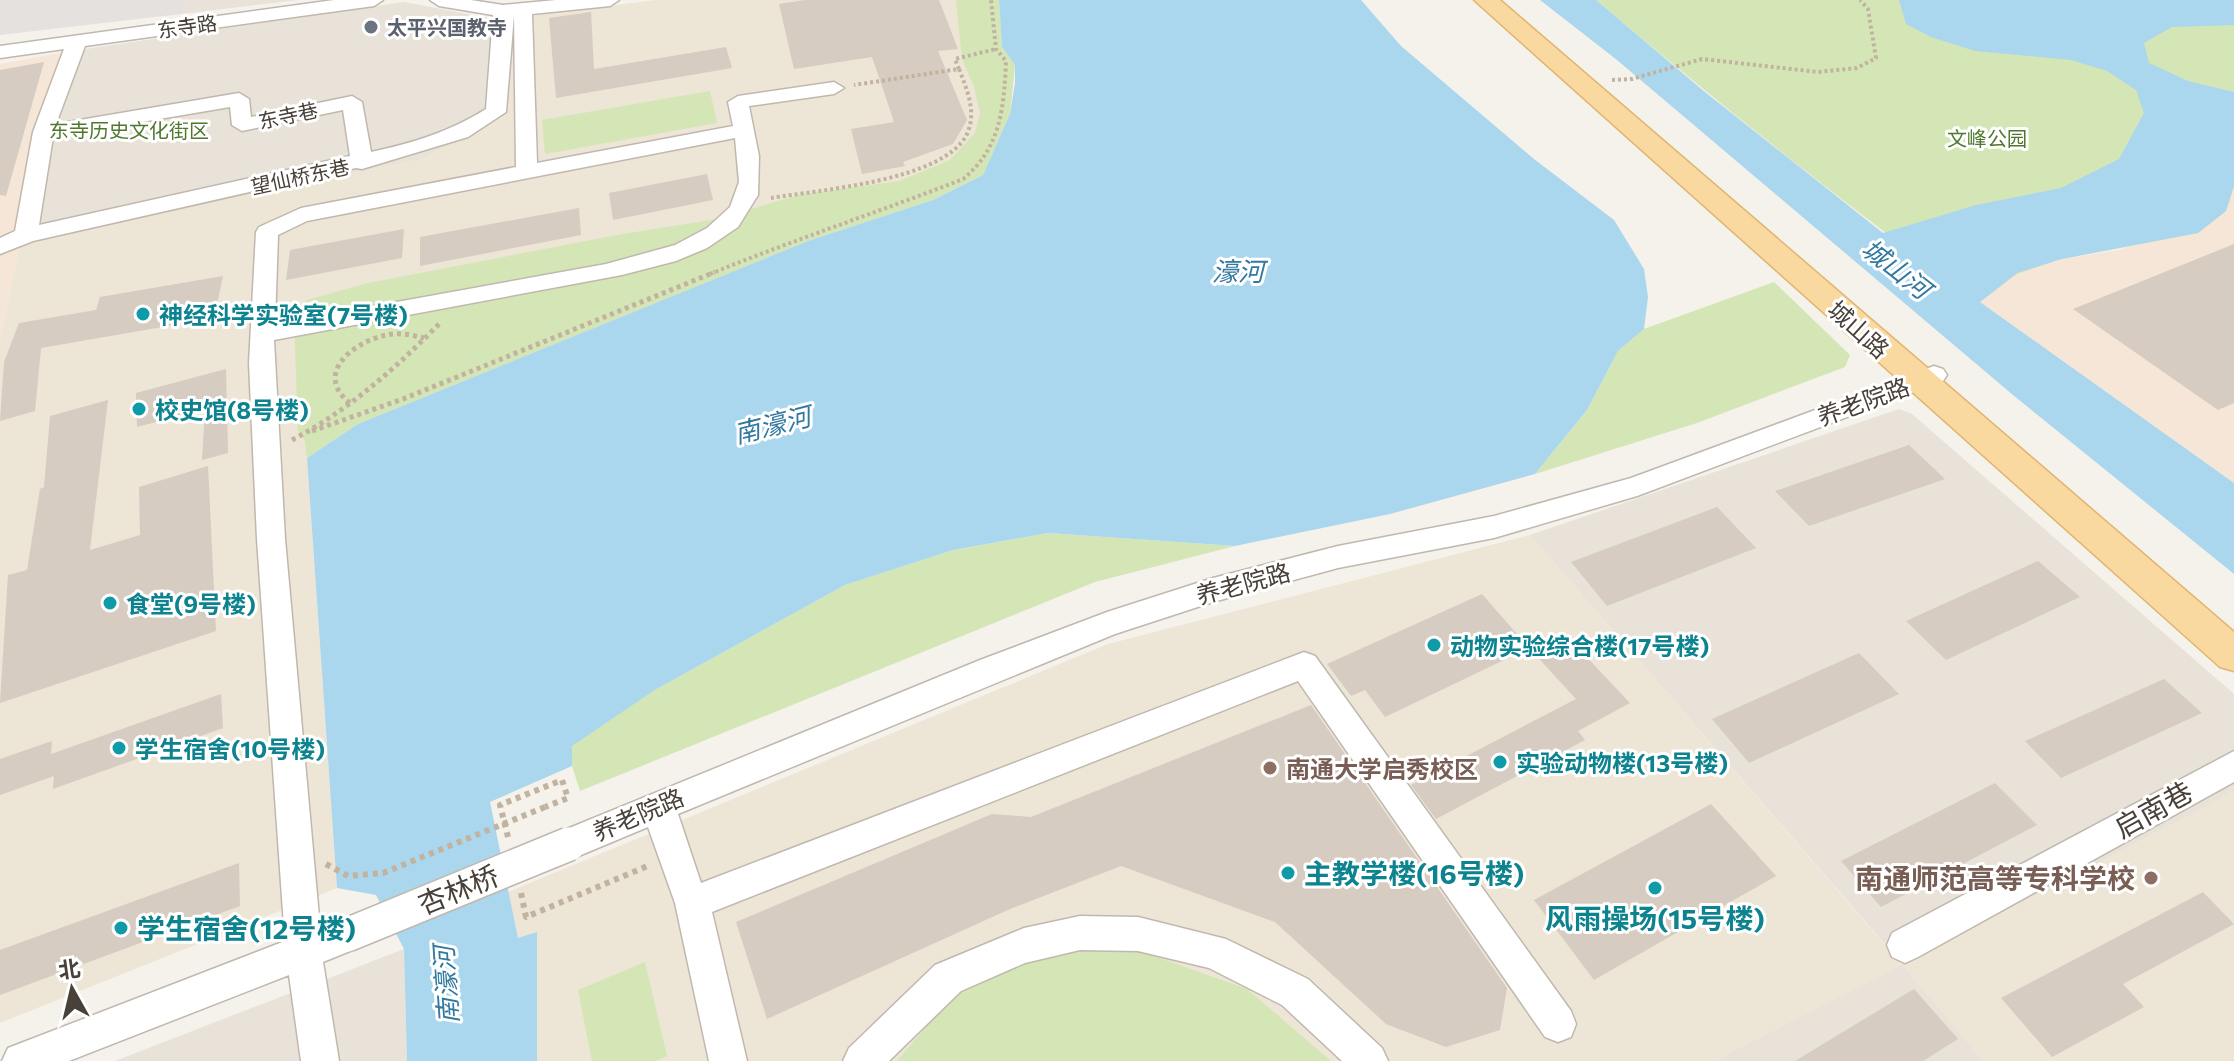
<svg xmlns="http://www.w3.org/2000/svg" width="2234" height="1061" font-family="Commissioner,'Noto Sans SC',sans-serif">
<rect width="100%" height="100%" fill="#f5f1eb"/>
<g fill="#e8e2d9">
<polygon points="185,0 298,0 181,14"/>
<polygon points="404,2 500,20 504,114 423,159 21,239 65,52"/>
<polygon points="1899,409 1912,414 2234,694 2234,792 1903,965 1983,1061 1714,1061 1902,964 1530,535"/>
<polygon points="404,949 407,1061 115,1061"/>
</g>
<g fill="#f5e6d8">
<polygon points="65,52 21,239 0,342 0,64"/>
<polygon points="2234,186 2234,483 1980,302 2017,273 2062,259 2119,250 2226,211"/>
</g>
<g fill="#ede5d6">
<polygon points="656,0 999,0 1002,46 1015,65 1010,114 998,147 933,200 808,241 358,424 307,458 337,888 0,1023 0,342 21,239 423,159 504,114 500,20"/>
<polygon points="1530,535 1902,965 2234,792 2234,1061 1983,1061 1902,965 1714,1061 537,1061 536,933 518,939 508,892 1108,644"/>
</g>
<g fill="#d4e6b6">
<polygon points="956,0 999,0 1002,47 1015,65 1010,114 983,175 933,200 808,241 358,424 307,458 305,441 298,430 294,318 307,300 368,283 617,235 717,219 799,195 899,181 950,160 975,133 980,113 974,87 962,59"/>
<path d="M1596,0h638v186l-8,25 -28,22 -137,26 -44,15 -37,28c-133,-95 -259,-197 -384,-302z"/>
<polygon points="710,91 717,123 545,154 542,120"/>
<polygon points="1774,282 1850,355 1845,367 1697,423 1535,474 1587,410 1618,351 1644,329"/>
<polygon points="1048,533 1235,546 1095,582 580,791 572,766 571,746 655,690 845,585 953,550"/>
<polygon points="1137,950 1247,989 1331,1061 897,1061 962,985 1057,953"/>
<polygon points="645,962 667,1056 655,1061 592,1061 578,990"/>
</g>
<polygon fill="#e4e1df" points="0,0 185,0 181,14 0,35"/>
<g fill="#abd7ee">
<polygon points="999,0 1361,0 1401,46 1534,159 1614,220 1644,269 1648,297 1644,329 1618,351 1587,410 1535,474 1390,514 1235,546 1048,533 953,550 845,585 655,690 572,746 572,766 490,802 518,938 537,932 537,1061 407,1061 404,949 376,895 337,888 307,458 358,424 808,241 933,200 983,175 1010,114 1015,83 1015,65 1002,47"/>
<polygon points="1540,0 1596,0 1705,92 1883,233 1976,205 2061,188 2119,159 2144,113 2136,90 2107,71 2071,60 1975,51 1931,37 1906,24 1899,0 2234,0 2234,25 2172,27 2144,43 2149,63 2188,81 2234,92 2234,186 2226,211 2198,233 2062,259 2017,273 1980,302 2234,483 2234,574 2013,395 1617,60"/>
</g>
<g fill="#d6ccc1">
<polygon points="805,0 939,0 958,49 938,51 967,120 953,144 903,162 905,166 862,174 851,129 894,122 885,95 872,57 794,69 779,4"/>
<polygon points="591,12 594,69 726,47 732,68 556,98 549,18"/>
<polygon points="44,62 6,196 0,195 0,70"/>
<polygon points="707,174 713,200 613,220 609,193"/>
<polygon points="579,208 581,235 420,266 420,237"/>
<polygon points="404,229 402,258 286,280 290,250"/>
<polygon points="2234,244 2234,403 2218,410 2073,309"/>
<polygon points="223,276 214,318 41,348 35,411 0,421 4,362 19,323 96,310 100,297"/>
<polygon points="226,369 228,453 202,460 205,409 137,427 136,393"/>
<polygon points="108,400 90,550 140,535 139,487 208,466 216,631 0,703 8,575 27,570 40,489 44,487 50,416"/>
<polygon points="1909,445 1945,479 1809,526 1775,491"/>
<polygon points="1717,507 1756,548 1607,606 1571,562"/>
<polygon points="2038,561 2080,597 1946,660 1906,621"/>
<polygon points="1482,594 1529,648 1385,717 1365,690 1351,696 1327,664"/>
<polygon points="1564,633 1630,703 1578,731 1585,740 1436,819 1411,785 1576,699 1531,650"/>
<polygon points="1859,653 1899,694 1749,763 1712,719"/>
<polygon points="2164,679 2202,713 2061,778 2025,741"/>
<polygon points="221,694 223,728 53,789 54,776 0,795 0,759 52,741 51,754"/>
<polygon points="1311,705 1507,988 1500,1030 1446,1047 1386,1024 1275,922 1121,866 1010,909 767,1019 736,922 992,814 1031,817"/>
<polygon points="1995,783 2037,825 1881,907 1841,861"/>
<polygon points="1711,804 1776,876 1594,980 1534,900"/>
<polygon points="239,863 240,906 0,995 0,950"/>
<polygon points="2203,892 2234,924 2123,984 2144,1007 2052,1057 2001,998"/>
<polygon points="1914,989 1958,1039 1923,1061 1795,1061"/>
</g>
<g fill="none" stroke-linecap="round" stroke-linejoin="round">
<g stroke="#c0b8ae" stroke-width="3">
<g id="minor">
<path d="M334,0h49l-9,6 -289,40 -29,78 183,-31 10,6 2,18 101,-21 10,6 9,50c42,-9 78,-20 115,-43l7,-94 -54,-9 -9,-6h41l32,5 53,-5h63l-9,6 -78,8 5,149 196,-37 -5,-24 10,-6 96,-14 10,6 -10,6 -85,12 10,50 -1,39 -20,32 -31,21 -31,13 -54,14 -348,65 11,199 35,389 27,-10 13,5 5,12 -5,12 -37,15 16,99h-38l-12,-86 -220,86h-67l6,-13 277,-107 -28,-402 -8,-176 7,-131 3,-5 42,-19 215,-41 -2,-152 -8,97 -38,25 -106,32 -6,-1 -323,73 -33,13v-16l15,-7 18,-99 31,-83 -64,9v-12zM230,107l2,18 10,6 101,-21 7,46 -311,69 14,-88zM735,138l4,44 -9,25 -23,21 -32,17 -69,19 -331,60 3,-89 29,-14z"/>
<polygon points="1934,366 1943,369 1947,375 1943,381 1637,496 1494,538 1338,568 1213,602 1115,634 678,814 701,883 1304,652 1315,656 1571,1011 1576,1024 1571,1037 1558,1042 1545,1037 1298,681 712,912 747,1061 709,1061 675,903 648,827 569,860 557,855 552,844 557,833 980,660 1107,612 1213,578 1338,546 1494,516 1631,478"/>
<polygon points="2234,751 2234,782 1918,957 1905,963 1892,957 1887,945 1892,933"/>
<polygon points="1080,916 1138,917 1226,939 1308,979 1382,1048 1388,1061 1342,1061 1282,1005 1209,968 1138,951 1080,950 1025,963 961,991 889,1061 843,1061 849,1048 935,965 1024,928"/>
</g>
</g>
<g stroke="#dfb56f" stroke-width="3">
<polygon id="major" points="1474,0 1500,0 2234,632 2234,671 2220,667"/>
</g>
<g stroke="#c1b39f" stroke-width="4" stroke-dasharray="3 3" stroke-linecap="butt">
<polyline points="959,69 955,59 996,49"/>
<polyline points="1612,80 1632,79 1702,59 1818,72 1857,68 1876,58 1868,9 1860,0"/>
<path d="M771,198c47,-8 173,-17 196,-64 10,-22 0,-44 -8,-65l-105,16"/>
<path d="M710,274c83,-34 169,-62 253,-95 38,-31 41,-72 43,-118l-10,-12 -5,-49"/>
</g>
<g stroke="#c1b39f" stroke-width="5" stroke-dasharray="4 4" stroke-linecap="butt">
<path d="M350,403c-37,-29 3,-61 36,-68 12,-3 26,0 38,3"/>
<polyline points="312,431 403,399 715,272"/>
<path d="M292,440c57,-30 104,-72 149,-118"/>
</g>
<g stroke="#c1b39f" stroke-width="6" stroke-dasharray="5 5" stroke-linecap="butt">
<polyline points="508,837 500,805 562,780 568,798 545,807"/>
<polyline points="521,893 526,917 650,865"/>
</g>
<use href="#minor" fill="#fff" fill-rule="evenodd"/>
<use href="#major" fill="#f9d99f" fill-rule="evenodd"/>
<g stroke="#c0b8ae" stroke-width="36" stroke-linecap="butt">
<polyline id="minor-bridge" points="347,935 569,844"/>
</g>
<polyline stroke="#c1b39f" stroke-width="6" stroke-dasharray="5 5" stroke-linecap="butt" points="326,864 348,876 383,873 545,807"/>
<use href="#minor-bridge" stroke="#fff" stroke-width="33"/>
</g>
<circle fill="#6b7280" stroke="#fff" stroke-width="3" cx="371" cy="27" r="8"/>
<g fill="#0f9aa8" stroke="#fff" stroke-width="3">
<circle cx="143" cy="314" r="8"/>
<circle cx="139" cy="409" r="8"/>
<circle cx="110" cy="603" r="8"/>
<circle cx="1434" cy="645" r="8"/>
<circle cx="119" cy="748" r="8"/>
<circle cx="1500" cy="762" r="8"/>
<circle cx="1288" cy="873" r="8"/>
<circle cx="1655" cy="888" r="8"/>
<circle cx="121" cy="928" r="8"/>
</g>
<g fill="#8d6e63" stroke="#fff" stroke-width="3">
<circle cx="1270" cy="768" r="8"/>
<circle cx="2151" cy="878" r="8"/>
</g>
<g text-anchor="middle" dominant-baseline="central" stroke-width="6" stroke-linejoin="round" paint-order="stroke">
<g font-size="20" fill="#494139" stroke="#fff">
<text transform="translate(187 26) rotate(-8)">东寺路</text>
<text transform="translate(288 115) rotate(-12)">东寺巷</text>
<text transform="translate(300 176) rotate(-12)">望仙桥东巷</text>
</g>
<g font-size="20" font-weight="bold" fill="#5b616d" stroke="#fff" text-anchor="start">
<text x="387" y="27">太平兴国教寺</text>
</g>
<g font-size="20" fill="#4f782e" stroke="#fff">
<text x="129" y="130">东寺历史文化街区</text>
<text x="1987" y="138">文峰公园</text>
</g>
<g font-size="24" font-weight="bold" fill="#0d838f" stroke="#fff" text-anchor="start">
<text x="159" y="314">神经科学实验室(7号楼)</text>
<text x="155" y="409">校史馆(8号楼)</text>
<text x="126" y="603">食堂(9号楼)</text>
<text x="1450" y="645">动物实验综合楼(17号楼)</text>
<text x="135" y="748">学生宿舍(10号楼)</text>
<text x="1516" y="762">实验动物楼(13号楼)</text>
</g>
<g font-size="24" fill="#494139" stroke="#fff">
<text transform="translate(1859 329) rotate(42)">城山路</text>
<text transform="translate(1863 401) rotate(-20)">养老院路</text>
<text transform="translate(1243 583) rotate(-15)">养老院路</text>
<text transform="translate(638 814) rotate(-23)">养老院路</text>
</g>
<g font-size="24" font-weight="bold" fill="#785e54" stroke="#fff" text-anchor="start">
<text x="1286" y="768">南通大学启秀校区</text>
</g>
<g font-size="26" font-style="italic" fill="#3279a0" stroke="#fff">
<text transform="translate(1897 268) rotate(38)">城山河</text>
<text x="1238" y="270">濠河</text>
<text transform="translate(772 424) rotate(-14)">南濠河</text>
<text transform="translate(445 985) rotate(-94)">南濠河</text>
</g>
<g font-size="28" fill="#494139" stroke="#fff">
<text transform="translate(2153 809) rotate(-29)">启南巷</text>
<text transform="translate(458 889) rotate(-22)">杏林桥</text>
</g>
<g font-size="28" font-weight="bold" fill="#0d838f" stroke="#fff" text-anchor="start">
<text x="1304" y="873">主教学楼(16号楼)</text>
<text x="1655" y="918" text-anchor="middle">风雨操场(15号楼)</text>
<text x="137" y="928">学生宿舍(12号楼)</text>
</g>
<g font-size="28" font-weight="bold" fill="#785e54" stroke="#fff" text-anchor="end">
<text x="2135" y="878">南通师范高等专科学校</text>
</g>
</g>
<g transform="translate(72 989) rotate(352)" stroke="#ffffff" stroke-width="6" paint-order="stroke">
<path d="M0-6L14 30L0 20L-14 30Z" fill="#494139"/>
<text y="-12" font-size="22" font-weight="bold" text-anchor="middle" fill="#494139">北</text>
</g>
</svg>
